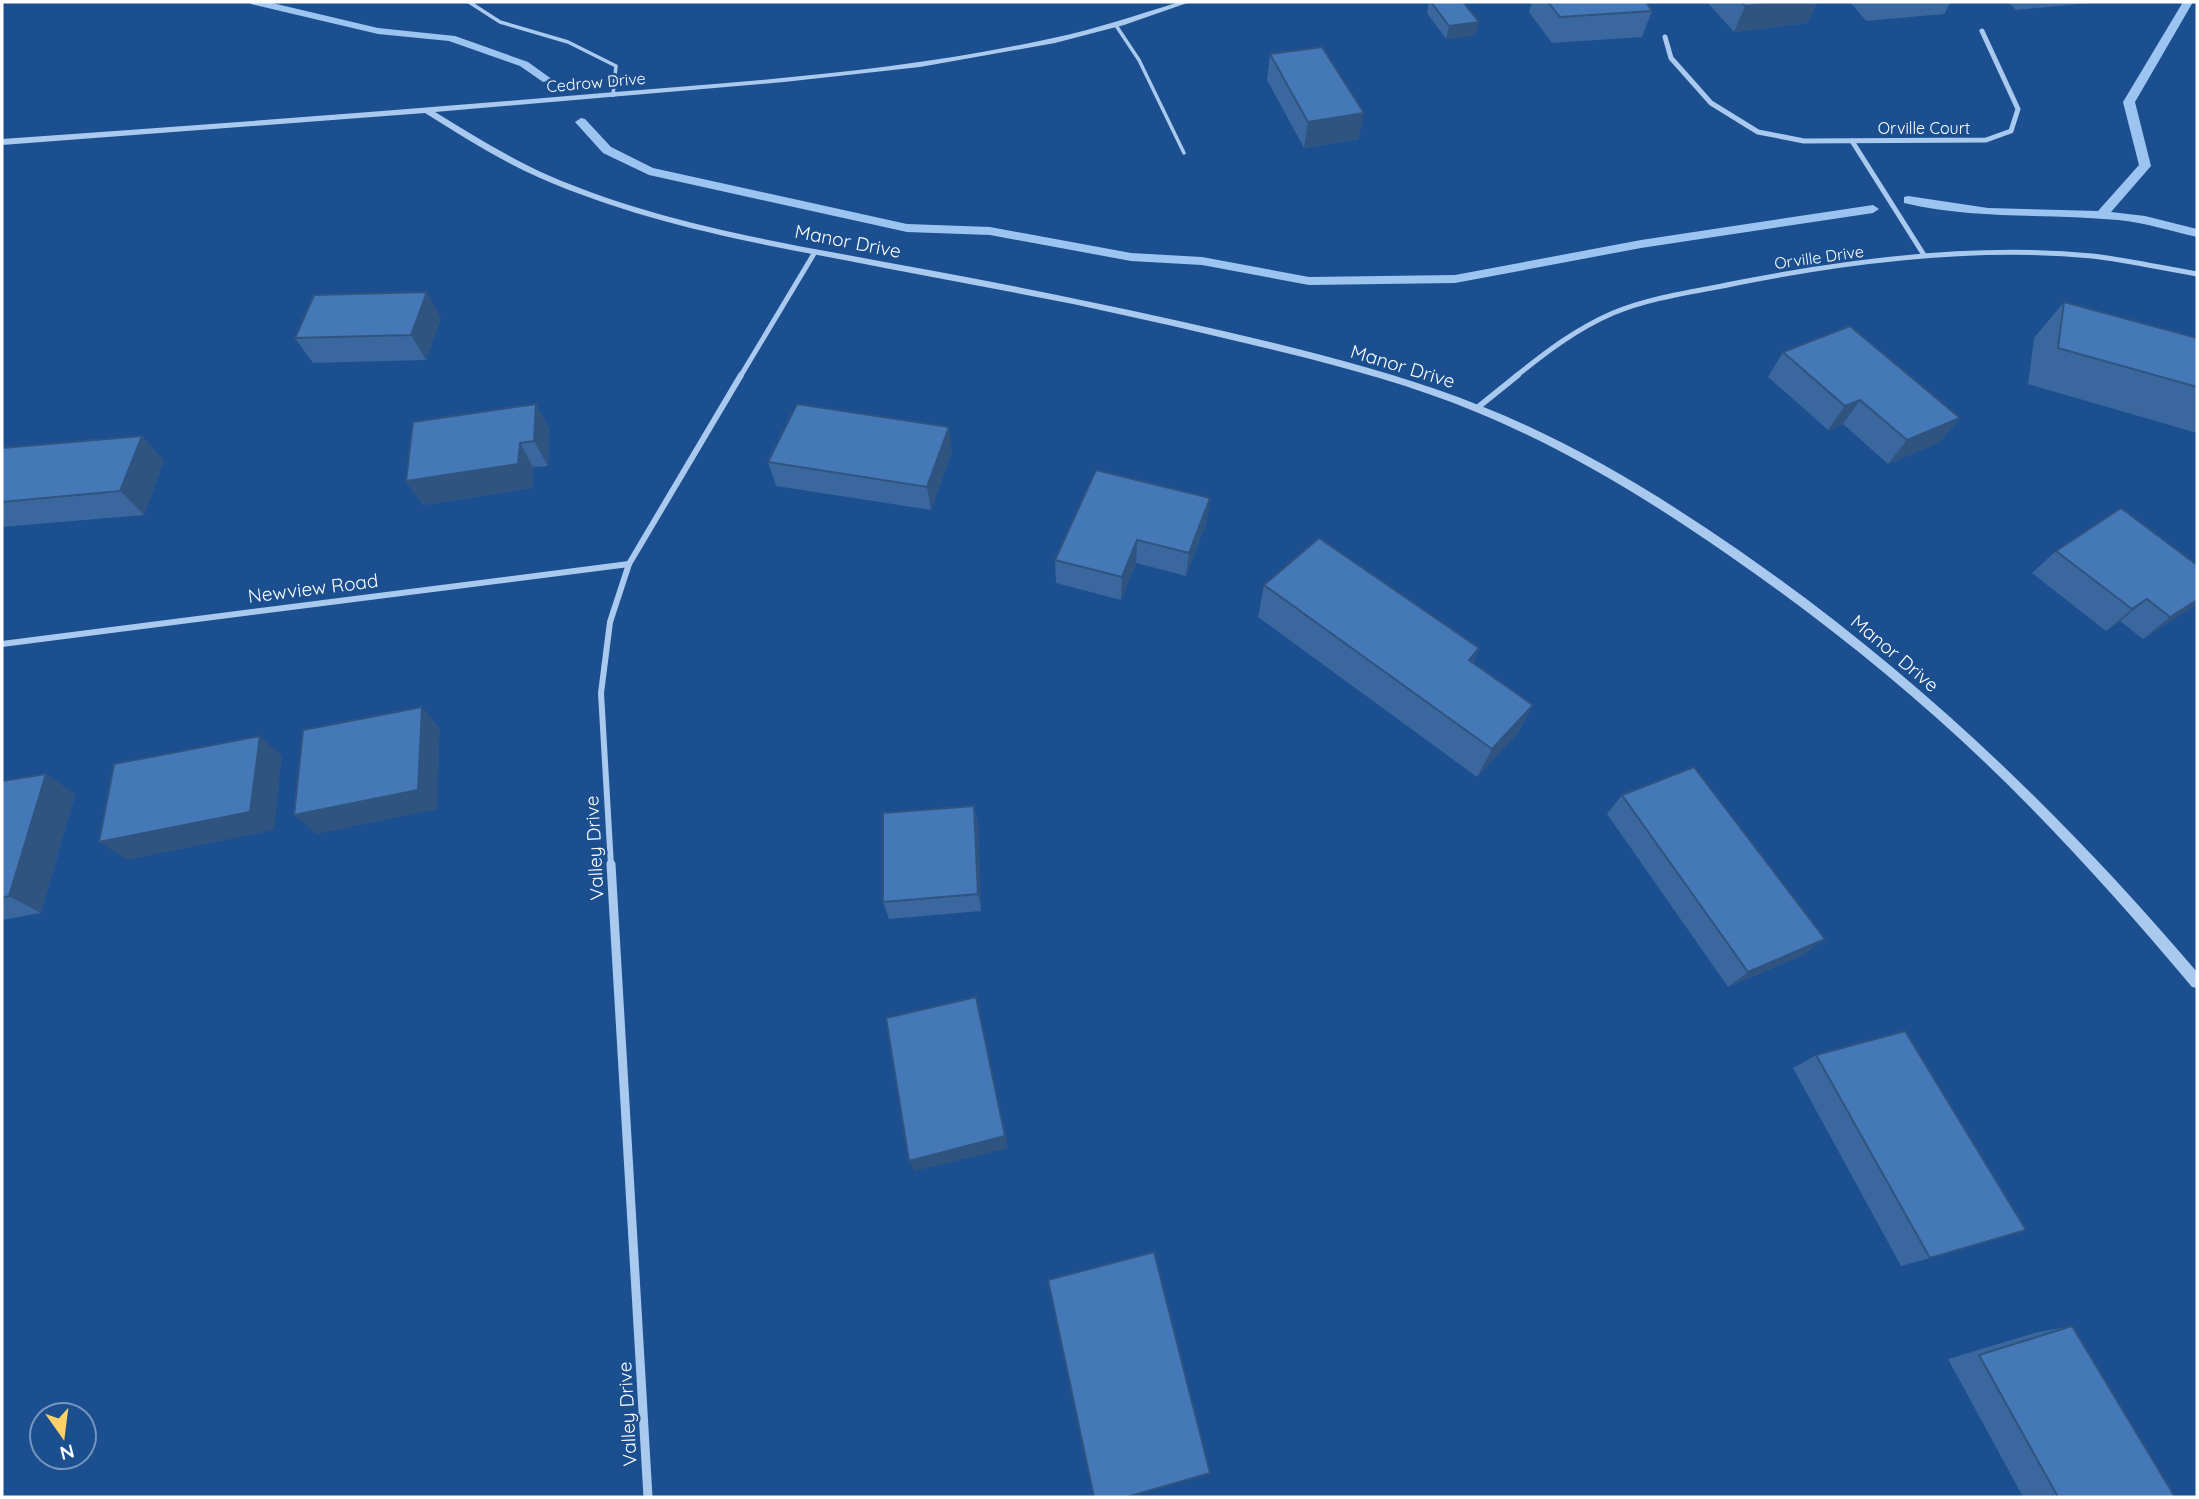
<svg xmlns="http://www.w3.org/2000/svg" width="2199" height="1499" font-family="Quicksand,sans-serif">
<rect width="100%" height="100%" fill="#1b4f8f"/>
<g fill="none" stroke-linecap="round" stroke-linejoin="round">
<g fill="#9cc4f0" fill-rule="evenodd">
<polygon points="250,2 268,2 378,28 455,36 528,62 553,80 543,82 520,66 449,41 378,34 251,4"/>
<path d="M2183,2h10l-58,100 16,64 -40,46 34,4 52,13v8c-26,-6 -51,-14 -79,-17 -72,-7 -143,0 -214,-17v-6l4,-1 80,12 110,3 41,-46 -16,-63z"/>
<polygon points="581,118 585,119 611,147 653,168 907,224 990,227 1131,253 1202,257 1309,277 1455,275 1641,240 1873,205 1879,209 1873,213 1641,248 1455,283 1309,285 1202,265 1131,261 990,235 907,232 649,175 603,153 575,122"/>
</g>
<g stroke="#a9c9ee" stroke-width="3.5">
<polyline points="469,2 500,22 568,42 616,66 613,95"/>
<polyline points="1115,24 1139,60 1184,153"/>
</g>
<g stroke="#a9c9ee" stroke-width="5">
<polyline points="1665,37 1671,58 1711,103 1758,132 1804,141 1986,140 2011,131 2018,109 1982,31"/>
<polyline points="1852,141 1924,255"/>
<polyline points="740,377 815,252"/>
<path d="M1515,377c31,-25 61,-48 98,-64 41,-17 87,-22 129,-31 112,-22 236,-37 350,-26 35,4 70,12 105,18"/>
</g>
<g stroke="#a9c9ee" stroke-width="6">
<polyline points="1477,408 1518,375"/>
<polyline points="2,644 629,564"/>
<polyline points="611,866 601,693 610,622 629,564 741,375"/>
</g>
<polyline stroke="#a9c9ee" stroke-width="9" points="611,864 648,1497"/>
<path fill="#a9c9ee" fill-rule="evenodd" d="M1179,2h11l-66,23 -69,18 -135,24 -136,15 -349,30c38,23 74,46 115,64 93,40 193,60 292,78 80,15 160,29 239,46 73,15 145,31 217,49 62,16 124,33 183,57 91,36 176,88 256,143 175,121 322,261 460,423v16l-5,-1c-53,-63 -106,-123 -164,-182 -92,-94 -195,-178 -304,-253 -78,-54 -160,-104 -248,-140 -62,-26 -129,-44 -194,-60 -69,-17 -139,-33 -209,-48 -76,-15 -153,-29 -229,-44 -103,-19 -208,-40 -304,-82 -41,-18 -78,-42 -115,-65l-423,32v-6c200,-14 401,-29 601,-46 150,-12 302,-22 450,-55 43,-9 84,-23 126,-36z"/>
</g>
<g fill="#3a679d">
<polygon points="1429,2 1463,2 1475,35 1446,39 1427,13"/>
<polygon points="1532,2 1646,2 1652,11 1642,37 1552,43 1529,12"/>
<polygon points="1707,2 1817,2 1807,23 1734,32"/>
<polygon points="1850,2 1951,2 1944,14 1866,21"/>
<polygon points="2008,2 2091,2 2090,3 2016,10"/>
<polygon points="1270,54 1359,139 1304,148 1267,80"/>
<polygon points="2064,302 2197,338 2197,433 2028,384 2034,338"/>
<polygon points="441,318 426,360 313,363 295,338"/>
<polygon points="1783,352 1960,418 1940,442 1888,464 1843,424 1828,430 1768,377"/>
<polygon points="536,404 549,429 548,466 533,467 532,488 423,505 406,481"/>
<polygon points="2,448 164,460 144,515 2,527"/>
<polygon points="952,451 931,510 776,486 768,462"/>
<polygon points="1207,521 1186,576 1136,563 1121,600 1056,583 1055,560"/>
<polygon points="2056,551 2194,606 2143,639 2120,621 2106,631 2032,573"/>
<polygon points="1264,585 1479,648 1473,663 1533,705 1517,734 1477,777 1258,617"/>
<polygon points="2,781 75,794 41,913 2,920"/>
<polygon points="1622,795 1825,939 1803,955 1728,987 1607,814"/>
<polygon points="974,806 978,824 981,911 889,919 883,902"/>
<polygon points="1816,1055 1930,1258 1901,1266 1793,1068"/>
<polygon points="2072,1326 2175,1497 2023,1497 1948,1359 2038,1332"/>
</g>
<g fill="#305480">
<polygon points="1781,2 1817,2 1807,23 1734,32 1745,6"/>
<polygon points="1479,22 1475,35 1446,39 1449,26"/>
<polygon points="1364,113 1359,139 1304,148 1308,122"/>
<polygon points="427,292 441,318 426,360 411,335"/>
<polygon points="1860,400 1843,424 1828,430 1845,406"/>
<polygon points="536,404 549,429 548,466 534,441"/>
<polygon points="1960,418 1940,442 1888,464 1907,440"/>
<polygon points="949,427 952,451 931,510 927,487"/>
<polygon points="142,436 164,460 144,515 120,491"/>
<polygon points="520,443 533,467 532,488 423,505 406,481"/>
<polygon points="1210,498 1207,521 1186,576 1189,553"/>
<polygon points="1137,540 1136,563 1121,600 1122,577"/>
<polygon points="2147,599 2120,621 2106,631 2132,609"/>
<polygon points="2197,600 2197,604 2194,606 2143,639 2170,617"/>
<polygon points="1479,648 1465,679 1469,660"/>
<polygon points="1533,705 1517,734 1477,777 1492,749"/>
<polygon points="422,707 440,728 437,809 317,834 294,815"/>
<polygon points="260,736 282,756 274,830 127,860 99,842"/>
<polygon points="46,774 75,794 41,913 9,896"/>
<polygon points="974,806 978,824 981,911 978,894"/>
<polygon points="1825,939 1803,955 1728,987 1748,972"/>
<polygon points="976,997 1008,1148 915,1171 909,1161"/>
</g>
<g fill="#4478b7" stroke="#305480" stroke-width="2">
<polygon points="1431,2 1463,2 1479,22 1449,26"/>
<polygon points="1548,2 1646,2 1652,11 1560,17"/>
<polygon points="1741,2 1781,2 1745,6"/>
<polygon points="1322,47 1364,113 1308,122 1270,54"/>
<polygon points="427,292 411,335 295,338 314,295"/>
<polygon points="2064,302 2197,338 2197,387 2058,348"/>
<polygon points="1850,326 1960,418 1907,440 1860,400 1845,406 1783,352"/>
<polygon points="536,404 534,441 520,443 518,464 406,481 413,422"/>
<polygon points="797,404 949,427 927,487 768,462"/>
<polygon points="142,436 120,491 2,502 2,448"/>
<polygon points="1096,470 1210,498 1189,553 1137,540 1122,577 1055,560"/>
<polygon points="2121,508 2197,565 2197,600 2170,617 2147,599 2132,609 2056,551"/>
<polygon points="1319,538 1479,648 1469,660 1533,705 1492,749 1264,585"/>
<polygon points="422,707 418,790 294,815 303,730"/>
<polygon points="260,736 250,812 99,842 114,764"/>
<polygon points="1694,767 1825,939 1748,972 1622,795"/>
<polygon points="46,774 9,896 2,898 2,781"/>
<polygon points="974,806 978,894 883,902 883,813"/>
<polygon points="976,997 1005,1136 909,1161 886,1018"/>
<polygon points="1905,1031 2026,1230 1930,1258 1816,1055"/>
<polygon points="1154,1252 1210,1473 1127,1497 1094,1497 1048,1280"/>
<polygon points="2072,1326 2175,1497 2058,1497 1979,1355"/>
</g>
<g text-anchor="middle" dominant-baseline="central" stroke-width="5" stroke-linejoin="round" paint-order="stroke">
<g font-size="16" fill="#fff" stroke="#1b4f8f">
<text transform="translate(596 82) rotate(-5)">Cedrow Drive</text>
<text x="1924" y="128">Orville Court</text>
<text transform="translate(1819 257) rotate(-8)">Orville Drive</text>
</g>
<g font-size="19" fill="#fff" stroke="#1b4f8f">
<text transform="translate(848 241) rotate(11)">Manor Drive</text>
<text transform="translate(1403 366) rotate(17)">Manor Drive</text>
<text transform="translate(313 588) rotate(-7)">Newview Road</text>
<text transform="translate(1895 653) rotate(40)">Manor Drive</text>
<text transform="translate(594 848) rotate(-93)">Valley Drive</text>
<text transform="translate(627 1414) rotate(-93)">Valley Drive</text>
</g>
</g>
<rect width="2199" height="1499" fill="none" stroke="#ffffff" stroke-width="7"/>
<g transform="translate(63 1436) rotate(166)"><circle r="33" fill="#1b4f8f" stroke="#7695bc" stroke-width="2"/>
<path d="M0-5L12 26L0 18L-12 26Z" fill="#ffd166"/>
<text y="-10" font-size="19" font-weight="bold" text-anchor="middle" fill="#ffffff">N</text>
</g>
</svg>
